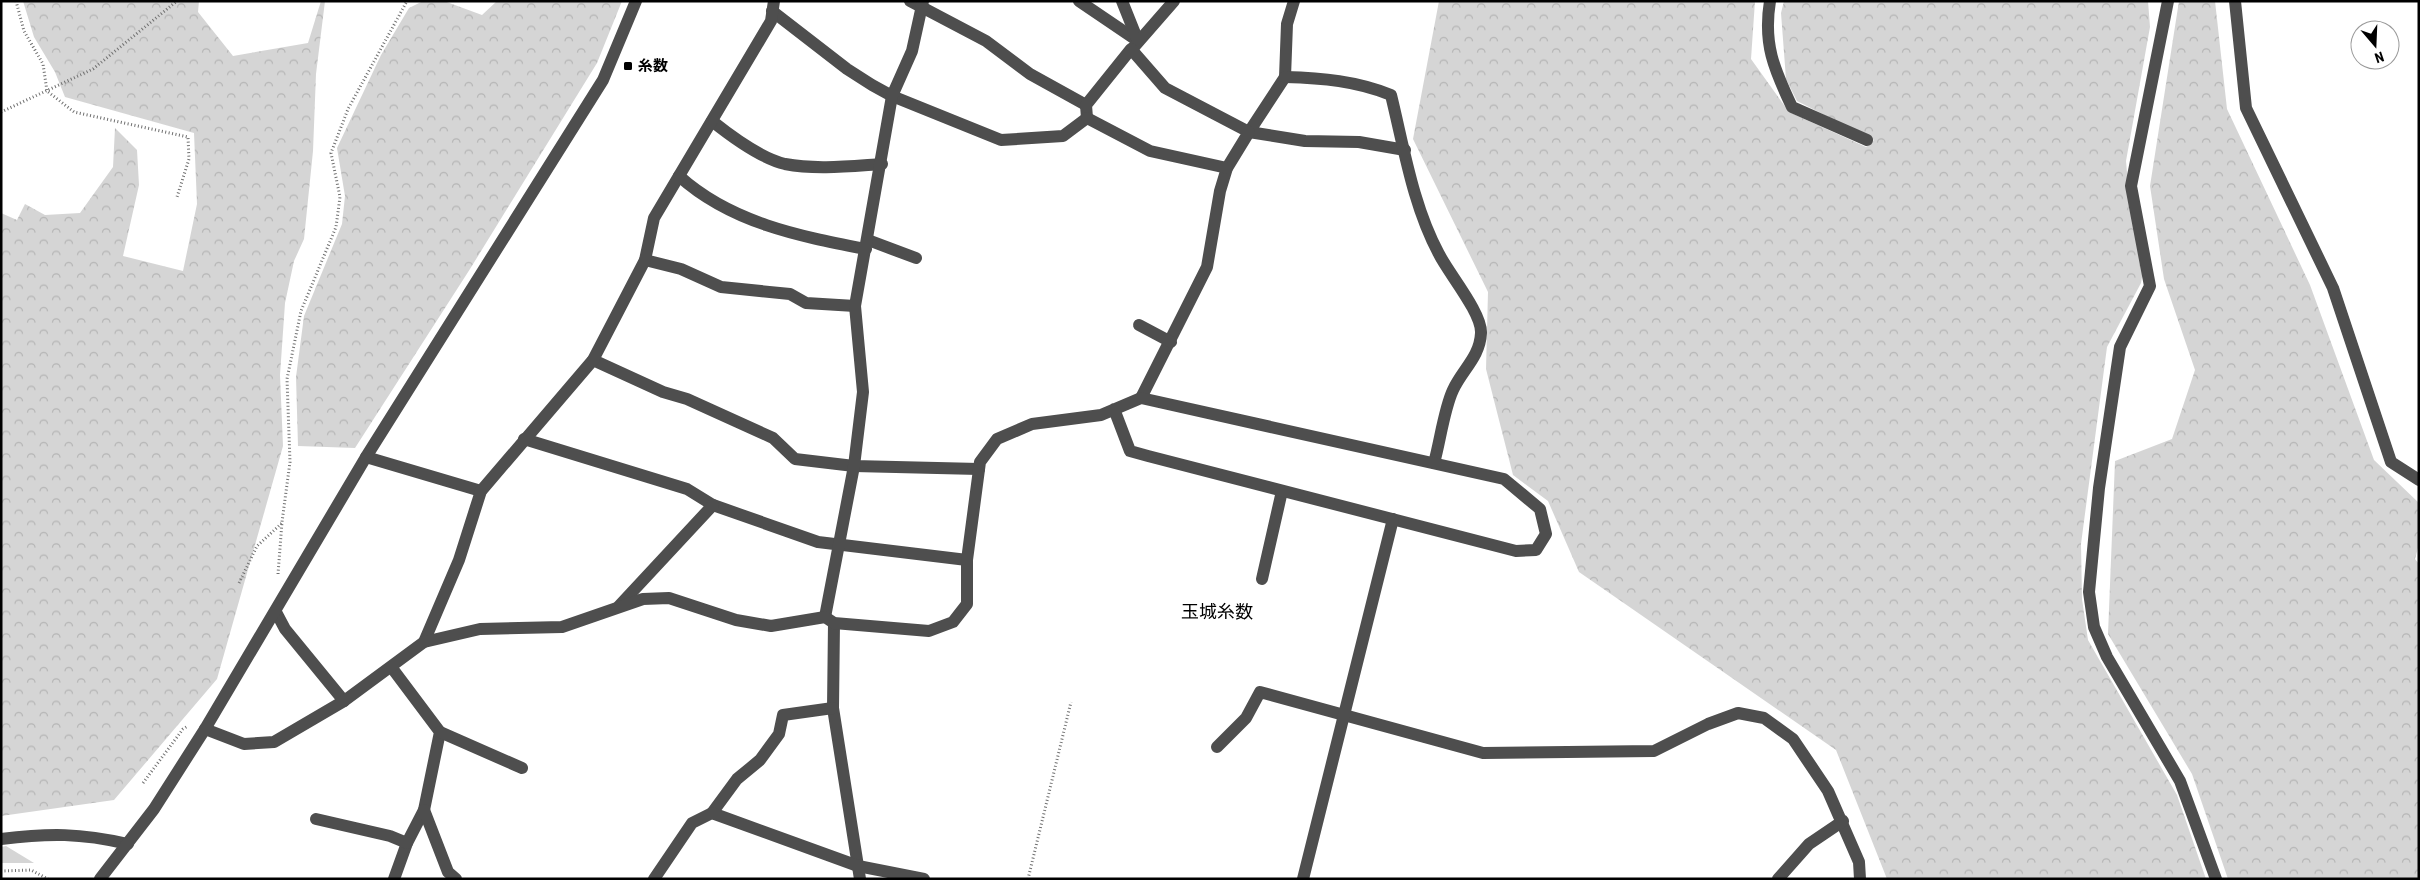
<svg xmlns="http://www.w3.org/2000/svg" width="2420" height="880" font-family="'Roboto Condensed','Noto Sans JP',sans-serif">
<defs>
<pattern id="forest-crowns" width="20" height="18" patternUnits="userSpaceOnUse" patternTransform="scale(1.25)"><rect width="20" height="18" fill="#d5d5d5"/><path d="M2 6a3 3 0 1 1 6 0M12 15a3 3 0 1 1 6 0" fill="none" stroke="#b5b5b5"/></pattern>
</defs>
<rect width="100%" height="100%" fill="#fff"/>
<polygon fill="#d5d5d5" points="6,846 34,863 1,863 1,847"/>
<g fill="url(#forest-crowns)">
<polygon points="23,1 199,1 198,12 233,56 308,43 321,1 325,1 316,74 313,151 304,239 294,261 285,303 280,375 283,446 217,679 114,800 1,816 1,213 17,220 25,204 45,215 80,213 113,167 115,128 137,150 139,185 123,256 183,271 197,204 194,133 65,97 55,72 34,37"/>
<polygon points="423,1 444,1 482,15 497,1 622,1 597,63 470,269 355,448 298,446 296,377 304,316 342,224 345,196 337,148 381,55 409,8"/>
<polygon points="1439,1 1755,1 1751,59 1789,112 1866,147 1874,140 1797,101 1786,79 1781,13 1784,1 2148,1 2150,27 2126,161 2130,208 2147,248 2141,283 2107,347 2081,544 2082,599 2088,640 2177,795 2206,879 1887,879 1836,750 1579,572 1548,501 1513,475 1486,369 1488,292 1413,139"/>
<polygon points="2179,1 2215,1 2227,109 2310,285 2374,460 2419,503 2419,544 2415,559 2419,564 2419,879 2228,879 2192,774 2108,634 2115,461 2172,439 2195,370 2164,279 2150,186"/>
</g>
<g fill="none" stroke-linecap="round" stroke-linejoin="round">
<g stroke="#707070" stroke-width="3" stroke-dasharray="1 2.5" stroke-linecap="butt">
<polyline points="16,1 24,31 43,64 47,91 74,112 188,137 189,159 177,197"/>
<polyline points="1,112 93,69 177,1"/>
<polyline points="278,574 282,522 290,462 287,379 301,311 336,227 340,197 331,153 348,109 407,1"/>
<polyline points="239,583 257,546 282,523"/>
<polyline points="143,783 183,729 188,726"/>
<polyline points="1,871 31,870 48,879"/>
<polyline points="1028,879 1071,702"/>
</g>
<g stroke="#4e4e4e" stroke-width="12">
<polyline points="910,1 986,41 1030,74 1086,105"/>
<polyline points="1079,1 1138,41"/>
<polyline points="1122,1 1138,41"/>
<polyline points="1294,1 1287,24 1285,77 1249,132 1305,141 1359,142 1405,150"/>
<path d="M1770,1c-7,43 4,68 22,106l75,33"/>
<polyline points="2168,1 2131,186 2150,286 2120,347 2099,488 2089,592 2094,627 2107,657 2180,781 2216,879"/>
<polyline points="2235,1 2246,108 2333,288 2391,462 2419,480"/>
<polyline points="772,11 847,69 872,85 892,96 1001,140 1063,136 1087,118"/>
<polyline points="1133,48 1174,1"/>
<path d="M1285,77c37,1 72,4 106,18 13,53 22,111 48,159 10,20 43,59 42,79 -1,24 -19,37 -28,57 -9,19 -13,52 -19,73"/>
<polyline points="1087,118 1086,105 1131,49 1165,88 1249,132 1227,168 1220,191 1207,267 1141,398"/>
<polyline points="1087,118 1150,151 1227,168"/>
<path d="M712,121c20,16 48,37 73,43 31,6 66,2 97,0"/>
<path d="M679,176c52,47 120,60 187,73"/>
<polyline points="868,240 916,258"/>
<polyline points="645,260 681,269 721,287 790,294 806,303 855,306"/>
<polyline points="1139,325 1171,342"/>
<polyline points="593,360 663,392 687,399 773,438 795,459 854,466 979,469"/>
<polyline points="524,439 687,489 713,505 818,542 967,560"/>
<polyline points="366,457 481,491"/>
<polyline points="1262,579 1282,491"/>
<polyline points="619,606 713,505"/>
<polyline points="276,612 285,629 344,701"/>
<polyline points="825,617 854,466 863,392 855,306 892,96 912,51 923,1"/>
<polyline points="834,623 833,708 860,879"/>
<polyline points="424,642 459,560 481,491 593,360 645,260 654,218 771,21 774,1"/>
<polyline points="392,668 440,732 424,810 407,843 394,879"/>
<polyline points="205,729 244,744 274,742 344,701 424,642 480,629 562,627 643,599 669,598 736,620 771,626 825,617 834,623 929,631 953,622 967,604 967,560 980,462 997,439 1032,424 1101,415 1141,398 1504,479 1540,509 1546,534 1536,550 1516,551 1148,456 1130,451 1114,409"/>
<polyline points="440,732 522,768"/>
<polyline points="1217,747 1246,718 1260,692 1483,753 1654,751 1708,724 1738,713 1764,718 1793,739 1828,791 1859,862 1860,879"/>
<polyline points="424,810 448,872 456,879"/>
<polyline points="712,813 737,779 760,760 779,734 783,715 833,708"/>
<polyline points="316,819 390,836 407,843"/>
<path d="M1,839c49,-6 79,-6 127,5"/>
<polyline points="100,879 154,809 205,729 366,457 603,80 636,1"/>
<polyline points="654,879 692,823 712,813 858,866 924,879"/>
<polyline points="1303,879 1393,519"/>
<polyline points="1778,879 1809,844 1843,821"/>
</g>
</g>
<rect fill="#000" stroke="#fff" stroke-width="2" x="623" y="61" width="10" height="10" rx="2.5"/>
<g text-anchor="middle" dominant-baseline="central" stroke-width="4.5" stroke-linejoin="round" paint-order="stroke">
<g font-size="15" font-weight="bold" fill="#000" stroke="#fff" text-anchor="start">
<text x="638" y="66">糸数</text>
</g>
<g font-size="18" fill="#000" stroke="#fff">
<text x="1217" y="611">玉城糸数</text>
</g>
</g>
<rect width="2420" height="880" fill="none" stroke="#000000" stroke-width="5"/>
<g transform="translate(2375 45) rotate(161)"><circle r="24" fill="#ffffff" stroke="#999999"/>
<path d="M0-4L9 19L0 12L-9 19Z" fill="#000000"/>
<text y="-8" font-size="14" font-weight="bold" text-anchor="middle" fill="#000000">N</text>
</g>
</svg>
